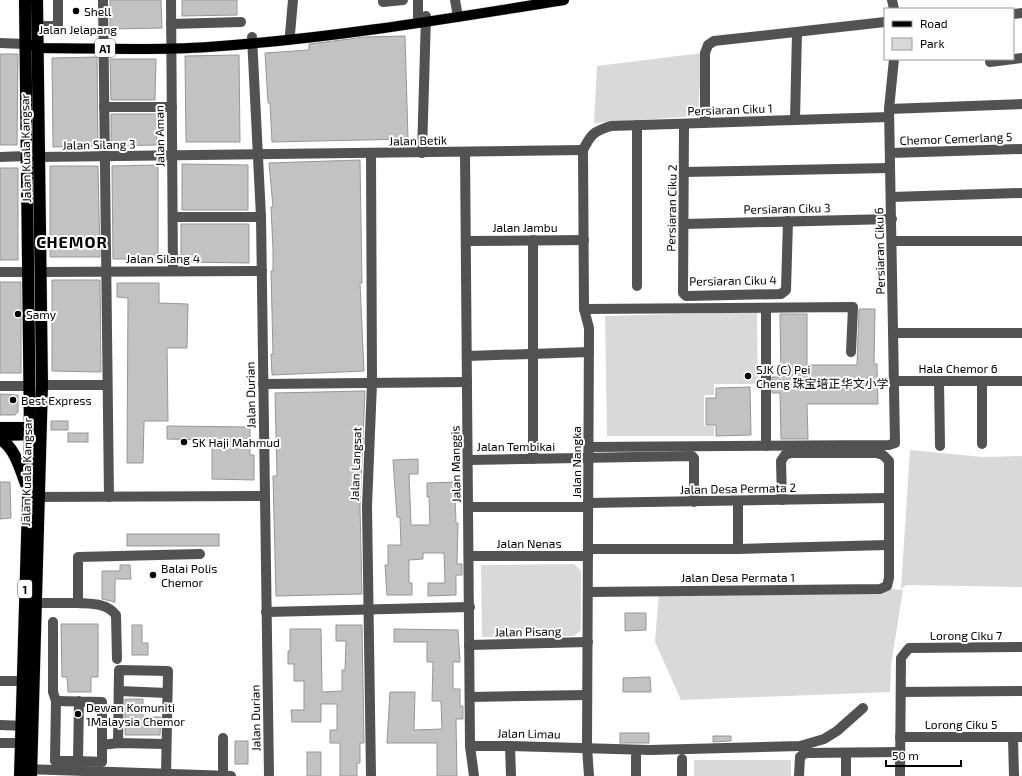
<svg xmlns="http://www.w3.org/2000/svg" width="1022" height="776" font-family="'Exo 2','Noto Sans SC',sans-serif">
<rect width="100%" height="100%" fill="#fff"/>
<g fill="#d9d9d9">
<polygon points="702,53 698,116 594,123 597,66"/>
<polygon points="757,312 758,384 714,384 714,395 704,395 704,426 714,426 714,436 607,436 605,316"/>
<polygon points="910,450 983,457 1022,456 1022,587 906,585 901,589"/>
<polygon points="574,564 581,571 581,630 574,636 482,637 481,565"/>
<polygon points="884,588 903,590 891,665 890,692 681,700 655,642 659,592"/>
<rect x="694" y="760" width="97" height="16"/>
</g>
<g fill="#c2c2c2" stroke="#969696">
<polygon points="110,0 161,0 162,28 110,29"/>
<polygon points="182,0 237,0 237,15 182,16"/>
<polygon points="405,36 408,139 272,142 270,103 268,103 265,53 309,50 309,44 365,37"/>
<polygon points="0,54 18,54 17,145 0,145"/>
<polygon points="239,55 240,142 186,142 185,56"/>
<polygon points="97,57 98,146 53,147 52,58"/>
<polygon points="110,59 156,59 155,100 111,100"/>
<polygon points="111,114 156,114 157,145 111,146"/>
<polygon points="360,160 362,283 360,283 364,371 272,375 271,354 273,354 271,271 273,271 273,250 271,207 273,207 269,163"/>
<polygon points="182,164 248,165 248,210 182,210"/>
<polygon points="158,165 158,259 113,259 112,166"/>
<polygon points="50,166 98,166 100,257 50,257"/>
<rect x="0" y="168" width="18" height="92"/>
<polygon points="181,224 249,224 249,263 181,262"/>
<polygon points="52,280 100,280 101,372 52,371"/>
<rect x="0" y="282" width="21" height="91"/>
<polygon points="117,283 159,283 159,303 188,304 187,348 167,348 168,421 144,421 143,463 127,463 128,298 117,297"/>
<polygon points="859,309 875,309 874,364 877,364 878,404 807,404 808,439 781,439 780,393 772,393 772,377 781,377 780,314 807,314 807,365 857,365"/>
<polygon points="750,387 751,435 716,436 716,425 706,425 706,398 716,398 716,388"/>
<polygon points="365,391 360,506 362,594 276,596 273,476 277,476 275,393"/>
<polygon points="0,394 18,395 18,412 15,415 0,415"/>
<rect x="51" y="421" width="17" height="9"/>
<polygon points="167,426 250,427 250,455 254,455 254,480 212,479 212,440 167,439"/>
<rect x="68" y="433" width="20" height="9"/>
<polygon points="418,459 418,474 409,474 411,525 430,525 429,496 427,497 427,483 457,482 457,496 455,496 456,523 458,523 457,564 462,564 462,575 456,575 456,595 428,596 428,583 445,583 444,553 423,553 423,559 409,560 409,583 412,583 412,595 387,595 385,565 388,565 388,545 401,545 400,517 397,517 393,460"/>
<polygon points="0,482 10,482 11,518 0,519"/>
<rect x="127" y="534" width="92" height="12"/>
<polygon points="120,565 130,565 131,579 115,579 115,602 102,599 102,571 120,571"/>
<polygon points="625,613 646,613 646,630 625,631"/>
<polygon points="61,624 98,624 98,677 91,677 91,692 68,692 67,677 62,677"/>
<polygon points="132,625 142,625 142,643 148,643 148,655 132,655"/>
<polygon points="336,625 362,625 364,743 360,743 360,763 357,763 357,776 340,776 340,743 330,743 330,730 337,730 337,704 321,704 321,722 292,722 291,710 304,710 304,681 294,681 294,664 288,664 288,651 290,651 290,629 321,629 322,692 342,691 342,670 345,670 346,641 336,641"/>
<polygon points="394,629 458,630 460,662 453,662 453,689 460,689 460,706 463,706 463,719 456,719 457,776 437,776 437,743 387,743 390,692 415,692 414,730 442,729 441,701 432,701 433,662 427,662 427,642 394,642"/>
<polygon points="650,677 651,692 623,692 623,678"/>
<polygon points="125,699 143,699 143,717 161,717 160,735 125,735"/>
<rect x="620" y="733" width="29" height="10"/>
<polygon points="713,736 731,736 731,741 713,742"/>
<rect x="235" y="741" width="13" height="23"/>
<rect x="307" y="752" width="14" height="24"/>
</g>
<g fill="none" stroke-linecap="round" stroke-linejoin="round">
<g stroke="#dbdbdb" stroke-width="11">
<g id="major">
<path d="M31,45l8,3c56,0 113,3 169,-1 119,-8 238,-28 356,-47"/>
<polyline points="0,427 37,427"/>
<polyline points="0,436 36,435"/>
</g>
</g>
<g stroke="#dbdbdb" stroke-width="13">
<g id="highway">
<path d="M0,439c15,9 20,29 26,45"/>
<polyline points="20,776 30,436 25,0"/>
<polyline points="31,776 42,385 37,0"/>
</g>
</g>
<g stroke="#525252" stroke-width="10">
<polyline points="103,0 109,497"/>
<polyline points="171,0 173,271"/>
<polyline points="383,0 383,2 403,0"/>
<polyline points="418,0 418,22"/>
<polyline points="455,0 458,17"/>
<polyline points="892,0 894,9"/>
<polyline points="1013,14 1022,13"/>
<polyline points="171,24 241,22"/>
<polyline points="38,26 58,26 58,0"/>
<polyline points="290,34 293,0"/>
<polyline points="252,37 261,217 269,776"/>
<polyline points="0,43 25,44"/>
<polyline points="990,62 1022,58"/>
<polyline points="104,107 172,107"/>
<polyline points="889,109 1022,104"/>
<polyline points="795,120 797,32"/>
<polyline points="705,123 705,53 708,45 714,41 885,22"/>
<polyline points="684,124 683,293 686,296 781,294 786,290 788,221"/>
<polyline points="637,125 637,286"/>
<polyline points="465,152 470,746 474,776"/>
<polyline points="371,153 372,383 367,506 371,776"/>
<polyline points="422,153 426,16"/>
<polyline points="890,153 1022,149"/>
<polyline points="0,157 26,156"/>
<polyline points="39,157 583,150"/>
<polyline points="684,172 890,168"/>
<polyline points="891,197 1022,193"/>
<polyline points="173,217 261,217"/>
<polyline points="684,224 892,219"/>
<polyline points="466,241 584,240"/>
<polyline points="892,241 1022,241"/>
<polyline points="0,272 27,272"/>
<polyline points="41,272 262,271"/>
<polyline points="584,309 853,307 851,352"/>
<polyline points="894,333 1022,333"/>
<polyline points="467,356 589,352"/>
<polyline points="895,381 1022,381"/>
<polyline points="939,381 940,446"/>
<polyline points="263,384 467,382"/>
<polyline points="42,385 106,385"/>
<polyline points="0,386 29,386"/>
<polyline points="982,444 982,381"/>
<polyline points="766,446 766,308"/>
<polyline points="589,447 889,445 895,443 889,109 894,59"/>
<polyline points="533,459 533,240"/>
<polyline points="468,460 692,456 694,458 694,502"/>
<polyline points="33,497 265,496"/>
<polyline points="738,501 738,549 888,545"/>
<polyline points="588,503 888,498"/>
<polyline points="469,507 588,507"/>
<polyline points="588,549 738,549"/>
<polyline points="469,556 588,556"/>
<polyline points="588,592 880,589 887,586 889,578 889,461 883,455 877,453 790,453 785,455 781,461 782,500"/>
<polyline points="36,603 78,603 78,557 200,554"/>
<path d="M78,603c14,1 29,0 38,12l1,44"/>
<polyline points="266,612 470,607"/>
<polyline points="53,622 53,692 56,701 55,761 78,761 79,767"/>
<polyline points="469,645 588,642"/>
<polyline points="0,681 30,681"/>
<polyline points="119,691 167,693"/>
<polyline points="901,692 1022,691"/>
<polyline points="470,697 587,695"/>
<polyline points="56,701 102,702 102,762 78,761 79,701"/>
<polyline points="0,725 28,726"/>
<polyline points="900,737 1022,737"/>
<polyline points="223,738 223,776"/>
<polyline points="1013,738 1014,776"/>
<polyline points="0,743 28,743"/>
<polyline points="118,743 119,670 168,671 166,774"/>
<polyline points="102,745 118,743 166,744"/>
<polyline points="470,746 510,746 650,750 800,746 824,739 837,731 863,708"/>
<polyline points="510,746 511,776"/>
<polyline points="846,753 846,776"/>
<polyline points="636,756 636,776"/>
<polyline points="682,759 682,776"/>
<polyline points="25,769 231,776"/>
<path d="M589,776l-2,-29 2,-419 -5,-19 -1,-159c8,-16 11,-19 28,-24l278,-9"/>
<polyline points="799,776 800,757 805,753 900,752"/>
<polyline points="900,776 901,658 909,648 1022,647"/>
</g>
<use href="#major" stroke="#000" stroke-width="10"/>
<use href="#highway" stroke="#000" stroke-width="12"/>
</g>
<g fill="#000" stroke="#fff" stroke-width="1.5">
<circle cx="76" cy="11" r="4"/>
<circle cx="18" cy="314" r="4"/>
<circle cx="748" cy="376" r="4"/>
<circle cx="13" cy="400" r="4"/>
<circle cx="184" cy="442" r="4"/>
<circle cx="153" cy="575" r="4"/>
<circle cx="78" cy="714" r="4"/>
</g>
<g text-anchor="middle" dominant-baseline="central" stroke-width="4" stroke-linejoin="round" paint-order="stroke">
<g fill="#fff" stroke="#4c4c4c" stroke-width="1">
<rect x="95" y="39" width="20" height="18" rx="3"/>
<rect x="18" y="580" width="14" height="18" rx="3"/>
</g>
<g font-size="11" font-weight="bold" fill="#000">
<text x="105" y="48">A1</text>
<text x="25" y="589">1</text>
</g>
<g font-size="12" fill="#000" stroke="#fff" text-anchor="start">
<text x="84" y="11">Shell</text>
<text x="26" y="314">Samy</text>
<text x="756" y="369">SJK (C) Pei<tspan x="756" dy="14">Cheng 珠宝培正华文小学</tspan></text>
<text x="21" y="400">Best Express</text>
<text x="192" y="442">SK Haji Mahmud</text>
<text x="161" y="568">Balai Polis<tspan x="161" dy="14">Chemor</tspan></text>
<text x="86" y="707">Dewan Komuniti<tspan x="86" dy="14">1Malaysia Chemor</tspan></text>
</g>
<g font-size="12" fill="#000" stroke="#fff">
<text x="78" y="29">Jalan Jelapang</text>
<text transform="translate(730 109) rotate(-2)">Persiaran Ciku 1</text>
<text transform="translate(159 136) rotate(-91)">Jalan Aman</text>
<text transform="translate(956 138) rotate(-2)">Chemor Cemerlang 5</text>
<text transform="translate(418 140) rotate(-1)">Jalan Betik</text>
<text transform="translate(99 144) rotate(-1)">Jalan Silang 3</text>
<text transform="translate(25 148) rotate(-91)">Jalan Kuala Kangsar</text>
<text transform="translate(671 208) rotate(-89)">Persiaran Ciku 2</text>
<text transform="translate(787 208) rotate(-1)">Persiaran Ciku 3</text>
<text x="525" y="227">Jalan Jambu</text>
<text transform="translate(879 251) rotate(-91)">Persiaran Ciku 6</text>
<text x="163" y="258">Jalan Silang 4</text>
<text transform="translate(733 280) rotate(-1)">Persiaran Ciku 4</text>
<text x="958" y="368">Hala Chemor 6</text>
<text transform="translate(250 395) rotate(-91)">Jalan Durian</text>
<text x="516" y="446">Jalan Tembikai</text>
<text transform="translate(576 462) rotate(-90)">Jalan Nangka</text>
<text transform="translate(355 464) rotate(-88)">Jalan Langsat</text>
<text transform="translate(455 464) rotate(-91)">Jalan Manggis</text>
<text transform="translate(26 472) rotate(-89)">Jalan Kuala Kangsar</text>
<text transform="translate(738 488) rotate(-1)">Jalan Desa Permata 2</text>
<text x="529" y="543">Jalan Nenas</text>
<text x="738" y="577">Jalan Desa Permata 1</text>
<text transform="translate(528 631) rotate(-1)">Jalan Pisang</text>
<text x="966" y="635">Lorong Ciku 7</text>
<text transform="translate(255 718) rotate(-91)">Jalan Durian</text>
<text x="961" y="724">Lorong Ciku 5</text>
<text transform="translate(529 733) rotate(1)">Jalan Limau</text>
</g>
<g font-size="16" font-weight="bold" letter-spacing="1" fill="#000" stroke="#fff">
<text x="72" y="241">CHEMOR</text>
</g>
</g>
<rect x="884" y="8" width="130" height="52" fill="#ffffff" stroke="#999999"/>
<rect x="892" y="21" width="20" height="6" fill="#000000" stroke="#999999"/>
<text x="920" y="28" font-size="12" fill="#000000">Road</text>
<rect x="892" y="38" width="20" height="12" fill="#d9d9d9" stroke="#999999"/>
<text x="920" y="48" font-size="12" fill="#000000">Park</text>
<path d="M886 760v6h75v-6" fill="none" stroke="#000000" stroke-width="2"/>
<text x="892" y="760" font-size="12" fill="#000000" stroke="#ffffff" stroke-width="3" paint-order="stroke">50 m</text>
</svg>
